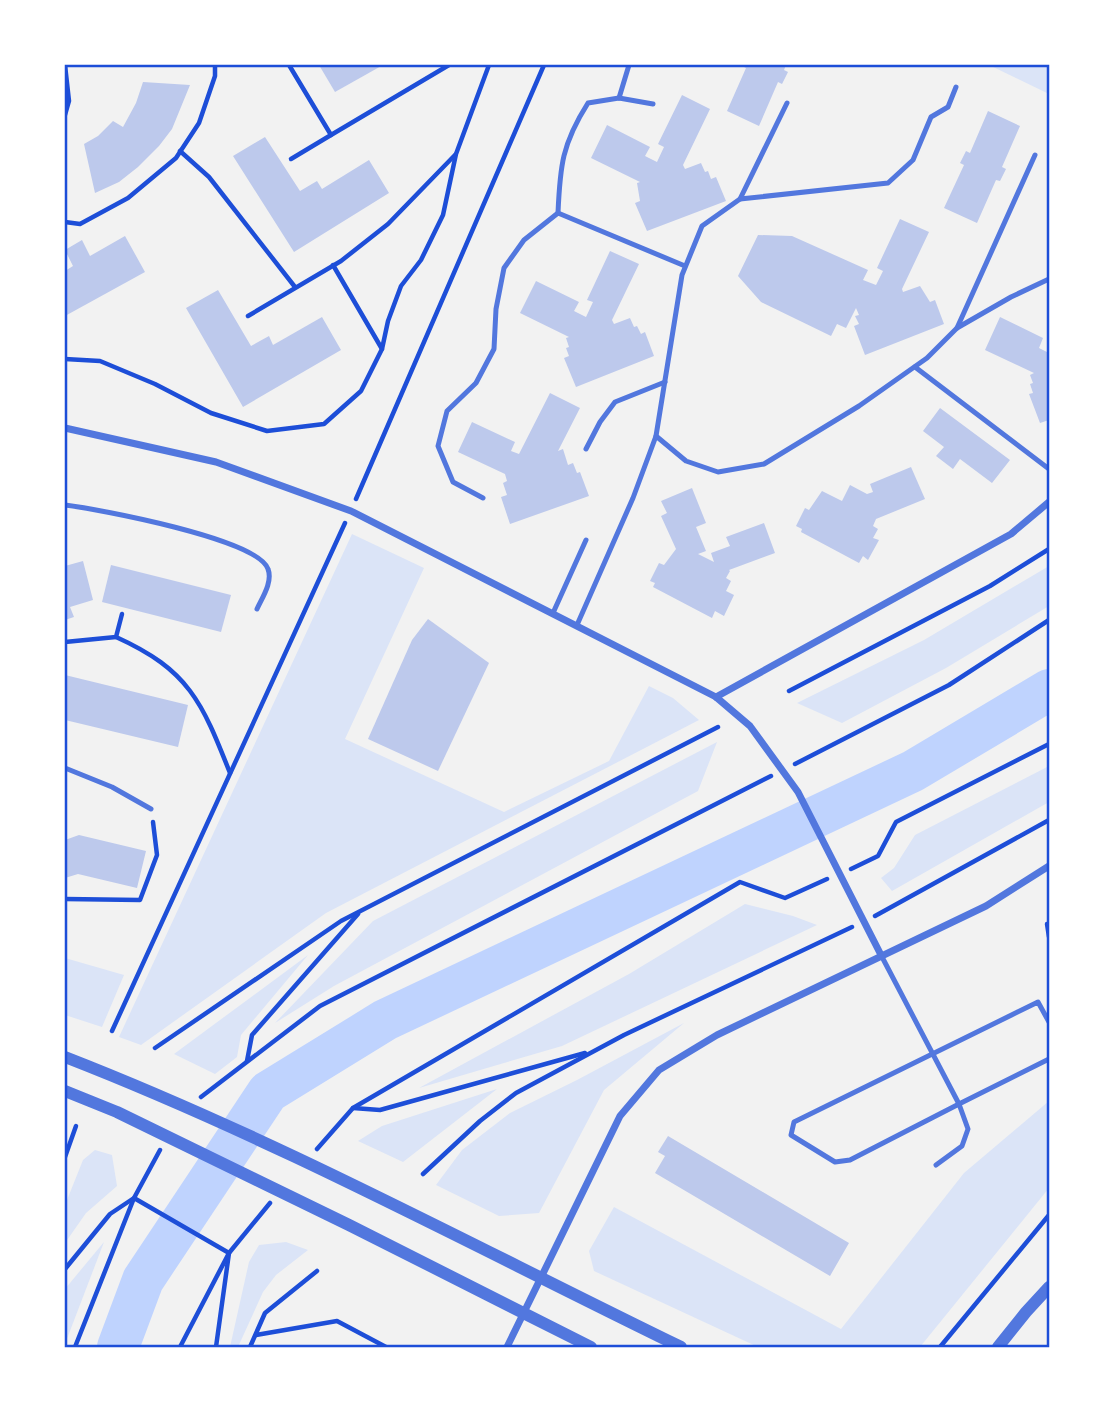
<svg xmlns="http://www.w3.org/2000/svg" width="1114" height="1412" font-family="'Fira Sans Condensed',sans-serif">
<rect width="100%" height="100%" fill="#f2f2f2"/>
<g fill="#dbe4f7">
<polygon points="989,65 1049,65 1049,94"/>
<polygon points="352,534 424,568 345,739 504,812 609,761 649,686 673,698 699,720 326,913 141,1045 119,1037"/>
<polygon points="1049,566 1049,606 946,668 842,723 797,703 924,640"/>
<polygon points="717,742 698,791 334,986 275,1023 373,921"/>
<polygon points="1049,766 1049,802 892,891 881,878 894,868 915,835"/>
<polygon points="745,904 793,916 817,925 562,1046 419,1088 629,974"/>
<polygon points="308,955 241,1035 237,1057 215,1074 174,1054"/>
<polygon points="65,958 124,975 102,1027 65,1015"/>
<polygon points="684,1023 604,1090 539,1213 499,1216 436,1185 462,1150 510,1113 577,1080"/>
<polygon points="497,1089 403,1162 358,1141 382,1126"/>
<polygon points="1049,1101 1049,1188 920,1347 758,1347 594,1271 589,1251 614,1207 841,1329 964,1173"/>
<polygon points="95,1150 112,1155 117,1186 86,1213 65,1243 65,1205 83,1160"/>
<polygon points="104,1242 65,1344 65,1289"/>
<polygon points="286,1242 308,1250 276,1275 263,1292 238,1347 230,1347 249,1262 259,1245"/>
</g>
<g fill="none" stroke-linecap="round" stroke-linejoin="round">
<polyline stroke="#bfd3fe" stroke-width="42" points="118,1347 143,1280 268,1092 385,1020 913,771 1049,690"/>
</g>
<g fill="#bdc9ec">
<polygon points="319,65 383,65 335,92"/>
<polygon points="740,65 786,65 784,70 788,72 782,84 778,82 759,126 727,111 746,68"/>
<polygon points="143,82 190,85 172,129 159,146 138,167 119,182 95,193 84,144 98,136 113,121 123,127 136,103"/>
<polygon points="682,95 710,109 683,165 685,169 701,163 705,172 708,171 711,179 716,177 726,201 647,231 635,203 640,201 637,183 640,182 591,158 607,125 650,147 645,156 657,162 664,147 658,144"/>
<polygon points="988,111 1020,126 1002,167 1006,169 1000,181 996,180 977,223 944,208 964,165 960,163 966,151 970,153"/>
<polygon points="265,137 300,191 317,181 322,189 369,160 389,193 294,252 233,156"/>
<polygon points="900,219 929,232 902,289 903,292 920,286 930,302 935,300 944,324 865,355 854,326 859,324 855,316 859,315 856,308 846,328 837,324 831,336 761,302 738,276 758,235 792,236 868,270 863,280 876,285 883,271 877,268"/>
<polygon points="125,236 145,272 65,316 65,271 73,266 65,250 82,240 90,256"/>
<polygon points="610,251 639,264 612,320 614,324 630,318 634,327 637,326 641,334 645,332 654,356 576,387 564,358 569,356 566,348 569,347 566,338 569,337 520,313 536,281 579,302 574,311 586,317 593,302 587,300"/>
<polygon points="218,290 251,346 269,336 273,345 322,317 341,350 243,407 186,308"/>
<polygon points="1000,317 1043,338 1039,348 1049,353 1049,420 1040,423 1029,394 1033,393 1030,384 1033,383 1030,375 1034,373 985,350"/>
<polygon points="550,393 580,408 558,451 563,449 568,465 573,463 577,473 580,472 589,496 510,524 501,497 507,495 503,483 507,481 505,474 458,452 472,422 515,442 511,451 519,454"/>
<polygon points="940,408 1010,460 992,483 960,459 953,469 936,456 944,447 923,431"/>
<polygon points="911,467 925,499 876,519 873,526 878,529 873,538 879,540 868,560 863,556 859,563 801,532 802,529 796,526 805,508 809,510 822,491 842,501 850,485 867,494 873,492 870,484"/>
<polygon points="692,488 706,523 696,527 706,551 698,554 714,562 711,553 730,546 726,537 764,523 775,553 729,570 730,571 726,578 731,581 726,591 734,595 724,616 715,611 712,618 653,587 655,583 650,581 659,563 664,565 676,549 661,516 667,513 661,501"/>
<polygon points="83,561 93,600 70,607 74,617 65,620 65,574 67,574 65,566"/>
<polygon points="111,565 231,595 221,632 102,602"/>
<polygon points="428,619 489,663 438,771 368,739 412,640"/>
<polygon points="65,675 188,705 178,747 65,720"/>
<polygon points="79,835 146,851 137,888 78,874 65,878 65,840"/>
<polygon points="668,1136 849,1243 830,1276 655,1173 665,1156 658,1152"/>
</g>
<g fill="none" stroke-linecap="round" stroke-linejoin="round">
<g stroke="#1d4ed8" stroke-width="4.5">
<polyline points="65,65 69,101 65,115"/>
<polyline points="289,65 331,135 449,65"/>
<polyline points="180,151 209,177 295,287"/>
<polyline points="291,159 331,135"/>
<polyline points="65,222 80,224 128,198 176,158 199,123 215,76 215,65"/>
<polyline points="333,265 382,349"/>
<polyline points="248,316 341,261 388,224 455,155"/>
<polyline points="65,359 100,361 155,384 211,413 267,431 324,424 361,391 382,349 388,321 401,286 421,260 443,215 456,154 489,65"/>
<polyline points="356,499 544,65"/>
<path d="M116,637c73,33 86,65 114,136"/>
<polyline points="65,642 116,637 122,614"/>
<polyline points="789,691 990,586 1049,549"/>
<polyline points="795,764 949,685 1049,620"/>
<polyline points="851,869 878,856 896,822 1049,744"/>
<polyline points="65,899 140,900 157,855 153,822"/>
<polyline points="875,916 1049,820"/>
<polyline points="1047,924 1049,937"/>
<polyline points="112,1031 345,523"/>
<polyline points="155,1048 341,921 718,727"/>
<polyline points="247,1061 252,1035 358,914"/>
<polyline points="201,1097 320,1006 771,776"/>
<polyline points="353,1108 380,1110 585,1053"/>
<polyline points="317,1149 353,1108 740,882 785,898 827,879"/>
<polyline points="65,1157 76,1126"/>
<polyline points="423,1174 480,1121 516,1093 624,1035 852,927"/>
<polyline points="65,1269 110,1214 134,1198 229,1253 216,1347"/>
<polyline points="256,1335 337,1321 386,1347"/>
<polyline points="75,1347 134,1198 160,1150"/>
<polyline points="180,1347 229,1253 270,1203"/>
<polyline points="250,1347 265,1313 317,1271"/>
<polyline points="940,1347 1049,1215"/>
</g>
<g stroke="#5277de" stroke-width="5">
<polyline points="619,98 629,65"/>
<polyline points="740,199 787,103"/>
<path d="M558,213c2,-47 4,-69 30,-110l31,-5 34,6"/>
<polyline points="957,328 1035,155"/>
<polyline points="915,367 1049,469"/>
<polyline points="656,436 686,461 718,472 764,464 859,406 927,358 957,328 1011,297 1049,279"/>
<polyline points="586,449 600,422 615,402 665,382"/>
<polyline points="483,498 453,482 438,446 447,411 476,383 494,349 496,309 504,268 524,240 558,213 685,266"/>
<path d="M65,505c33,4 193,34 203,64 5,13 -6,29 -11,40"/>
<polyline points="553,613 586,540"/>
<polyline points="577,625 633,498 656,436 682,275 702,226 740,199 888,183 913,160 931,117 948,107 956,87"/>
<polyline points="65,768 112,787 151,809"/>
<polyline points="881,955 959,1104 1049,1059"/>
<polyline points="936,1165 962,1146 968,1129 959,1104 850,1160 835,1162 791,1135 794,1122 1038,1002 1049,1022"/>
</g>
<g stroke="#5277de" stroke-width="7">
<polyline points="65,428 216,462 351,511 716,697 750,726 798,792 881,955"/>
<polyline points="716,697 1011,534 1049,502"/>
<polyline points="507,1347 620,1116 659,1070 717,1035 986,906 1049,866"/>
</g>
<g stroke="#5277de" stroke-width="12">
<path d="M65,1057c211,82 412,191 616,290"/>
<polyline points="65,1091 117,1112 349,1225 591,1347"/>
<polyline points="998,1347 1026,1312 1049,1287"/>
</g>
</g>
<rect width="1114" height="1412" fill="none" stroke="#ffffff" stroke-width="133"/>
<rect x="66" y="66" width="982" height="1280" fill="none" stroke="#1d4ed8" stroke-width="2.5"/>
</svg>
